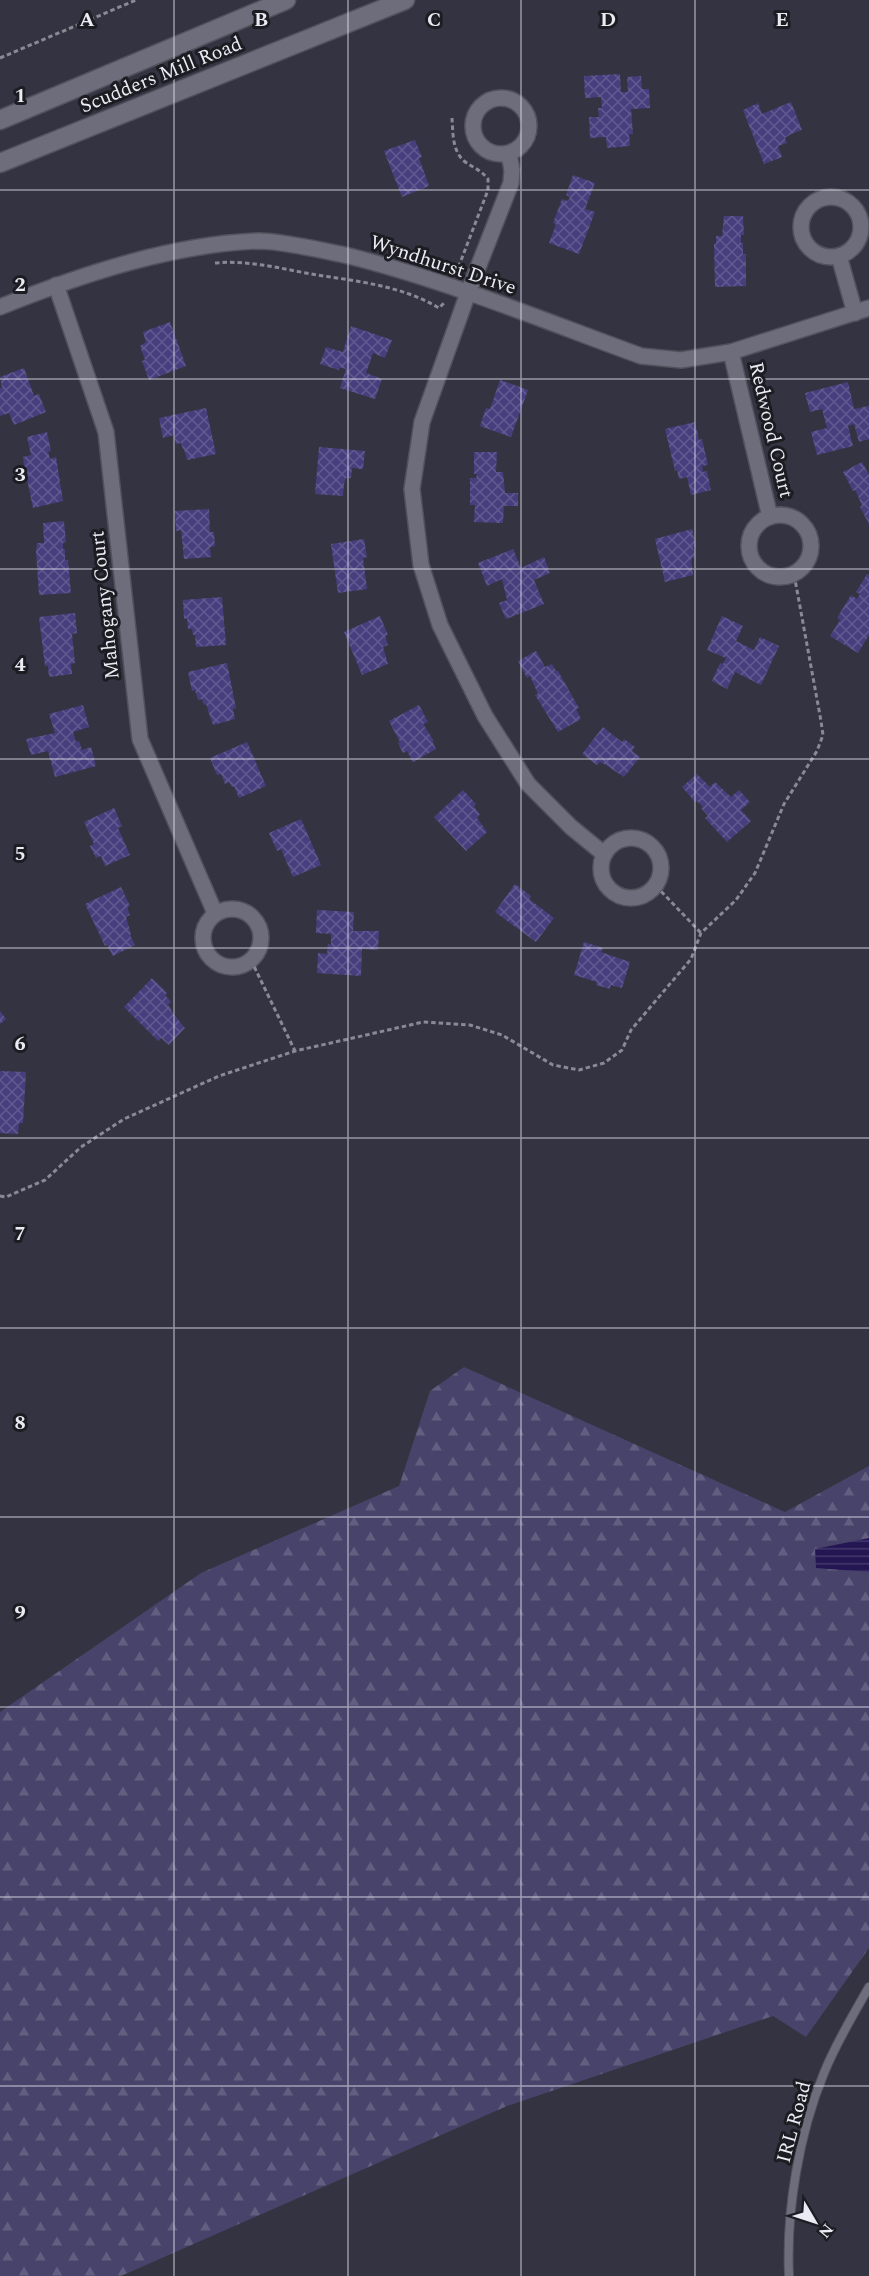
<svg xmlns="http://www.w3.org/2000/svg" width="869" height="2276" font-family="Spectral,serif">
<defs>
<pattern id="forest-firs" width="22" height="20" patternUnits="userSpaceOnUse" patternTransform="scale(1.5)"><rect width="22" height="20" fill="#47436a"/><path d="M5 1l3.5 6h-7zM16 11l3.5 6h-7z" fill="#625e80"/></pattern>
<pattern id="water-rules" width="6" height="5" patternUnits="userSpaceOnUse" patternTransform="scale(1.5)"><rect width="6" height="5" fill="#241652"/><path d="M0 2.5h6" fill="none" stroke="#44386c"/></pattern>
<pattern id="building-cross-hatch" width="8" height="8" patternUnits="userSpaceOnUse" patternTransform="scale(1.5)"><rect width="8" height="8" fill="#473e7d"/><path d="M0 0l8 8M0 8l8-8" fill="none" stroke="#625a90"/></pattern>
</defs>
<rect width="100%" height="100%" fill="#343341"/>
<polygon fill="url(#forest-firs)" points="464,1367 785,1512 869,1466 869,1948 806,2037 773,2016 507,2106 121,2276 0,2276 0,1712 201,1573 399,1486 430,1391"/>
<polygon fill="url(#water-rules)" points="869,1538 869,1572 816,1568 815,1549"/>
<g fill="url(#building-cross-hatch)">
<polygon points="620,74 621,92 628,92 627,77 641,76 642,89 649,89 650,108 631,109 633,134 629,134 630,146 607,148 606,137 590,138 589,117 599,117 598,108 602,108 601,97 585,98 584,76"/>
<polygon points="791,102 802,130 791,134 785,138 787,143 778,146 782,157 764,164 743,110 758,103 762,114"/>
<polygon points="415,140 422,157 419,158 429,186 402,197 384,151"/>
<polygon points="573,175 595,183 585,209 595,212 579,254 549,243 556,224 553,223 562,199 568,201 570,197 566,195"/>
<polygon points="724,216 743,216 744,235 741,235 741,243 743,243 743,254 746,254 746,286 715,287 714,244 716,244 716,236 722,236"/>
<polygon points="170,322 186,366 149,380 142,361 145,360 140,346 146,342 143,332"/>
<polygon points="351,326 392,340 385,358 373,353 366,373 382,379 375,399 340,388 346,369 339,367 339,370 320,364 326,347 343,352"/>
<polygon points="24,368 34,396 39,394 46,412 14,425 9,413 0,416 0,388 2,388 0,377"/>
<polygon points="500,380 528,390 511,437 480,426 486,408 490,409"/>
<polygon points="848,382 854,409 869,406 869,439 859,442 854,424 848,426 853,446 817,455 811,432 827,428 822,409 810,412 805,393"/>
<polygon points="206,408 216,454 187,460 184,449 183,449 181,443 176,444 174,435 163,438 159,418"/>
<polygon points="695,422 699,440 702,439 708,465 702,466 703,472 707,471 711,490 691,495 687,477 679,479 677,470 675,471 665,429"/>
<polygon points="47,432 51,451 48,452 50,459 56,457 63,501 33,508 24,465 23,457 31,455 27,437"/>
<polygon points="319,447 365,451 363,469 352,468 351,478 346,478 344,484 343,496 315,494"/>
<polygon points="474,452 497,452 496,472 503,472 505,493 518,493 518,506 504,506 503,523 474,522 475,505 470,505 470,478 476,478 477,474 474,474"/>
<polygon points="862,462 869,475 869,524 860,507 862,506 858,496 855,490 853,491 843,472"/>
<polygon points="209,509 210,532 214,532 215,546 210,547 211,557 184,559 181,530 176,531 175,511"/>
<polygon points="64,521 66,542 63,543 63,549 65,549 65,560 68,560 71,593 39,595 36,552 37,543 44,543 43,523"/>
<polygon points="692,529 696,547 693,547 695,557 691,559 693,575 665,582 655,539"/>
<polygon points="364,539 367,557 363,558 367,589 338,593 331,544"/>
<polygon points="513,549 521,568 544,557 550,573 534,580 544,604 506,619 499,603 507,600 502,579 487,586 478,563"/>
<polygon points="867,574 869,575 869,635 858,653 830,636 840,620 837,618 851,595 857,599 860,594 856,592"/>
<polygon points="222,597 226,645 196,647 195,635 193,635 192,629 188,629 187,618 184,619 183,600"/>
<polygon points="75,613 77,633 72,634 75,663 71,664 72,674 49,677 48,666 45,666 39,617"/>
<polygon points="380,616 388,635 385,636 388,645 383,647 388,664 362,675 344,632"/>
<polygon points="722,616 743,626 736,641 754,650 760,637 779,646 761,685 735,672 727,689 712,681 720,663 723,664 726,658 707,650"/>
<polygon points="536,651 545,667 552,664 556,671 558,671 579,708 576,709 581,719 558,732 535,695 538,694 530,676 527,678 518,661"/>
<polygon points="227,663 236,708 233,709 235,719 213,725 206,704 204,705 202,699 198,700 195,690 192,691 188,672"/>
<polygon points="83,705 89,727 73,732 76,742 79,741 82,750 91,747 96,766 55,777 48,751 31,755 26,739 55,733 49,714"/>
<polygon points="419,705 428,722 423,724 434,741 432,741 436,749 413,762 407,751 403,753 398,743 400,742 389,721"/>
<polygon points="603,727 622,742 624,739 635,747 632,751 640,757 624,777 606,765 600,762 597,765 582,754"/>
<polygon points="247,742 266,786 239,798 234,786 232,787 229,782 225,784 221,774 217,775 210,758"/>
<polygon points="697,774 710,787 715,782 731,797 739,790 750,802 741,810 751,821 727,842 705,818 708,816 701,808 703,807 697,801 695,802 682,787"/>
<polygon points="463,790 476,804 474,807 480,814 477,818 487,832 466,851 434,817"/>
<polygon points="114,808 122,826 118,828 130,855 105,866 101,856 96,858 90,846 94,844 84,822"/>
<polygon points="301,819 321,865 293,877 281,849 277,851 269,833"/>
<polygon points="515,884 531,896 529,899 554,918 536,942 495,912"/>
<polygon points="121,887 130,906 127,907 130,915 126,917 131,934 130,935 135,945 113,956 107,945 105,946 85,904"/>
<polygon points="317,910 354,912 353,931 379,931 378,950 362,949 361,976 317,973 318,953 327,954 328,944 331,945 331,934 316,933"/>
<polygon points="584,942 603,948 601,952 630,962 622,988 611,985 610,989 596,985 597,982 574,975"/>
<polygon points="152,978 167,993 165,995 171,1002 168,1005 172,1010 171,1011 185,1028 169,1045 161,1038 158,1041 124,1007"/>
<polygon points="0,1011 6,1019 0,1024"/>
<polygon points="0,1071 26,1072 23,1123 19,1123 18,1134 0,1133"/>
</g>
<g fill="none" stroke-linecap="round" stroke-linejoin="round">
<g stroke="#52515c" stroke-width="10">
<path id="lane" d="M789,2276c-3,-65 10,-143 35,-203 12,-30 29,-58 45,-86"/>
</g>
<g stroke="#52515c" stroke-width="18">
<g id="street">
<circle cx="501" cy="126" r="28"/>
<polyline points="509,154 512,170 511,183 468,293 422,422 412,489 421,565 440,625 485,716 528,784 571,827 604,854"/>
<circle cx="831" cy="227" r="30"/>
<polyline points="839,256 855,313"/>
<polyline points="56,285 106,432 140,739 215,913"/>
<path d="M0,307c80,-32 172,-63 259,-66 24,0 66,10 90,15 99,25 196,65 292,100l40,4 50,-8 138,-44"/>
<polyline points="731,352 770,517"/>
<circle cx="780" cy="546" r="31"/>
<circle cx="631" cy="868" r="30"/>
<circle cx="232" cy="938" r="29"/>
</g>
</g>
<g stroke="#52515c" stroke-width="21">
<g id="secondary">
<polyline points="0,120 286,0"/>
<polyline points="0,163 405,0"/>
</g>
</g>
<g stroke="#8a8995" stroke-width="3" stroke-dasharray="4.5 3" stroke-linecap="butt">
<polyline points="0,58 136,0"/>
<path d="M452,118c1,15 0,32 12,43 9,7 16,8 24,18v11l-31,81"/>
<path d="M215,263c32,-3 64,5 96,11 43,7 90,11 128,34l6,-6"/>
<polyline points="656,886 701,933"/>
<polyline points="251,960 295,1051"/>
<polyline points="0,1196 6,1197 45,1180 81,1147 124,1119 219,1076 295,1051 344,1040 423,1022 470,1025 502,1035 553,1065 579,1070 604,1063 622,1050 631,1030 691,959 701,933 736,900 755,873 784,804 817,751 823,735 821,721 794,574"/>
</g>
<use href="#lane" stroke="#6d6d7c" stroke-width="8"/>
<use href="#street" stroke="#6d6d7c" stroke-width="15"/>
<use href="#secondary" stroke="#6d6d7c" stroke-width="18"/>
</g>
<path fill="none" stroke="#ebebf4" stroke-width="1.5" stroke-opacity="0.55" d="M174,0v2276M348,0v2276M521,0v2276M695,0v2276M0,190h869M0,379h869M0,569h869M0,759h869M0,948h869M0,1138h869M0,1328h869M0,1517h869M0,1707h869M0,1897h869M0,2086h869"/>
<g text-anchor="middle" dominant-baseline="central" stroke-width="6" stroke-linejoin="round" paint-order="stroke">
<g font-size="20" fill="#ebebf4" stroke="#1c1c22">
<text transform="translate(161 75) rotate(-22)">Scudders Mill Road</text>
<text transform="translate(443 265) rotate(18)">Wyndhurst Drive</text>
<text transform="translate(771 430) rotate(77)">Redwood Court</text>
<text transform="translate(105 605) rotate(-96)">Mahogany Court</text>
<text transform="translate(794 2122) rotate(-75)">IRL Road</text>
</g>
</g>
<g font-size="20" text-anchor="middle" font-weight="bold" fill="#ebebf4" stroke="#1c1c22" stroke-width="6" stroke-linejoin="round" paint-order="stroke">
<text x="87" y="26">A</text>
<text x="261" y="26">B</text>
<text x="434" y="26">C</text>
<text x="608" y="26">D</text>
<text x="782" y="26">E</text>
<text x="20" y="102">1</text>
<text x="20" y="291">2</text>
<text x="20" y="481">3</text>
<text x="20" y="671">4</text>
<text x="20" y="860">5</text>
<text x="20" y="1050">6</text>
<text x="20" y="1240">7</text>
<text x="20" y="1429">8</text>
<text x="20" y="1619">9</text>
</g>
<g transform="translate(815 2222) rotate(129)" stroke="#1c1c22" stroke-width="4.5" paint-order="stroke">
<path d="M0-4.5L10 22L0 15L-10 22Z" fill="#ebebf4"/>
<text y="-9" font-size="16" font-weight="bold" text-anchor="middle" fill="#ebebf4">N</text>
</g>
</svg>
